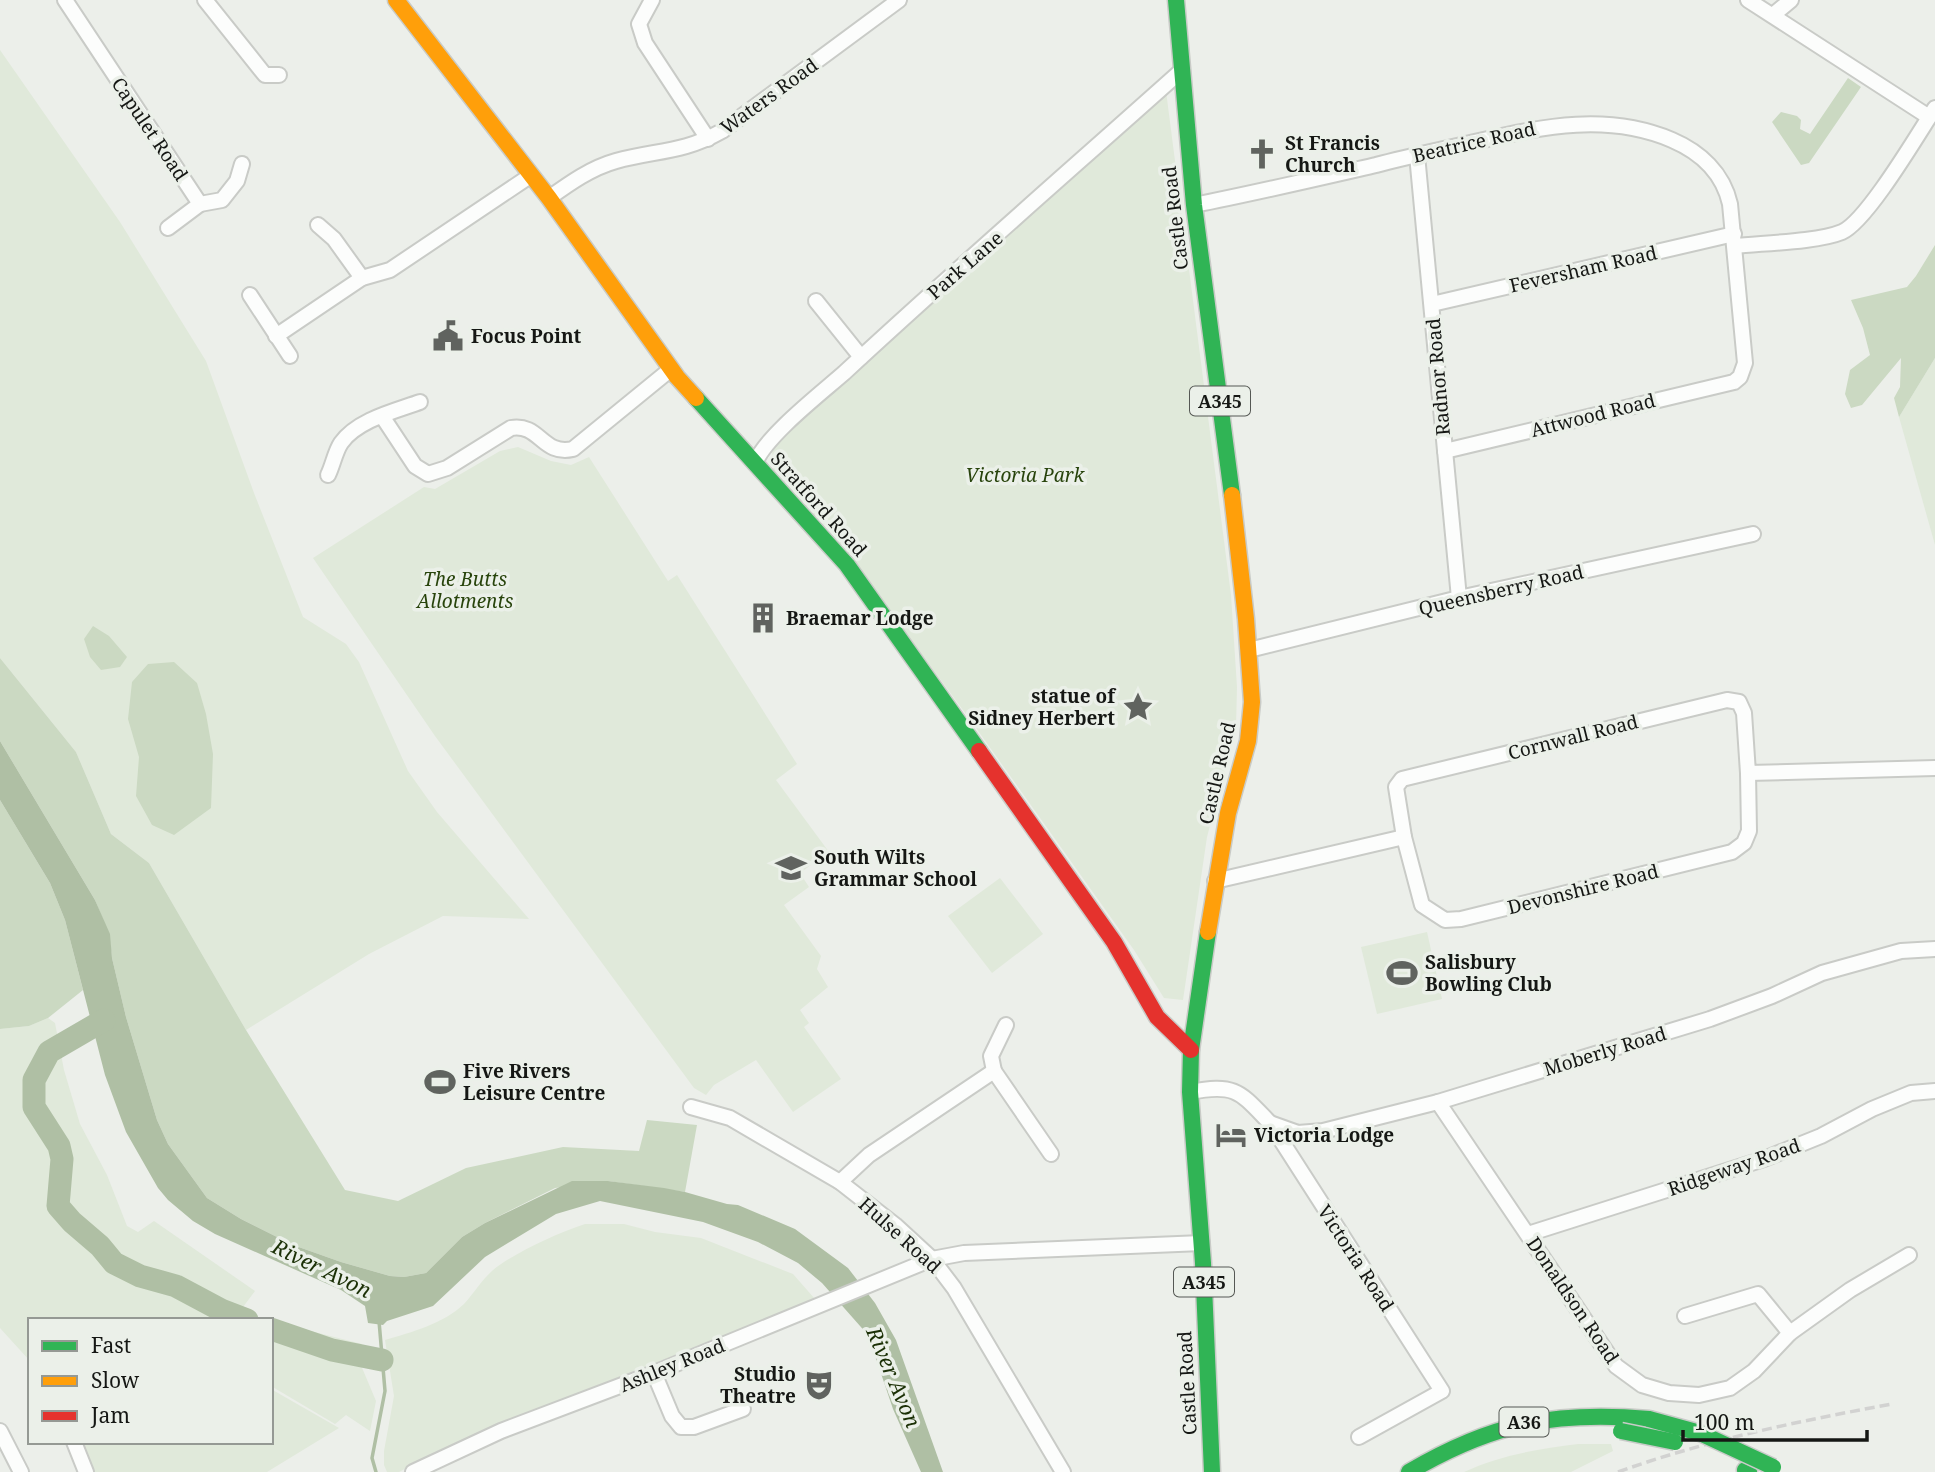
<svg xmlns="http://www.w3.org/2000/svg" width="1935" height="1472" font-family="'Noto Serif',serif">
<rect width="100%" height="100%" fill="#ecefea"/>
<g fill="#e0e9da">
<polygon points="0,50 120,222 206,361 254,493 303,617 346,644 359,662 408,771 437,812 529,919 443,916 369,954 246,1030 149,863 111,834 76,752 0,658"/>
<polygon points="1166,91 1231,595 1237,687 1236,728 1207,837 1183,1000 1164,998 1134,950 971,721 833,534 773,472 772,446"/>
<polygon points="1935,358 1935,545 1899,417"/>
<polygon points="518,447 551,461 571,465 589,457 668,581 677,575 797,764 776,780 829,852 800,873 809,887 784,905 821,956 817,969 828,987 800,1010 809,1023 804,1027 841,1079 793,1112 756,1060 714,1085 706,1095 694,1088 435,736 313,558 424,487 435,489 500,451"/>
<polygon points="1000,878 1043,934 992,973 948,916"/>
<polygon points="1427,932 1442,999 1377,1014 1361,947"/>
<polygon points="48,1018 55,1023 64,1070 80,1124 107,1175 127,1226 138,1232 154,1221 255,1291 240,1311 219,1320 30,1320 30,1361 0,1328 0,1029 29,1026"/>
<path d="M585,1224h39l31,8 46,6 92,36 22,25 -373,150 -43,23h-12l-3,-7v-14l10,-55 -9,-56c27,-8 58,-16 79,-36 12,-13 21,-30 37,-40 26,-17 55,-30 84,-40z"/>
<polygon points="271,1321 362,1344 360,1363 376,1401 370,1431 346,1415 335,1424 271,1386"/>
<polygon points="271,1389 339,1428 267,1472 90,1472 78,1442 271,1442"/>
<path d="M1578,1444h33l2,7 -42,21h-107c37,-17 74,-23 114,-28z"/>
</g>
<g fill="#cbd9c2">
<polygon points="1848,78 1861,87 1809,163 1801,165 1772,122 1781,112 1797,116 1801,120 1800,129 1810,134"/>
<polygon points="1935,245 1935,358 1899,417 1894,398 1900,387 1901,358 1862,405 1851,408 1845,394 1850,370 1870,355 1863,328 1851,300 1907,287 1916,276"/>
<polygon points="93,626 109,636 127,657 120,667 101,670 90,657 84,639"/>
<polygon points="0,658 76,752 111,834 149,863 246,1030 345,1190 398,1201 466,1168 563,1147 639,1151 647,1120 697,1125 685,1192 608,1181 555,1188 485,1223 462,1237 426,1273 404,1277 390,1276 341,1262 293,1245 241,1219 207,1198 168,1144 157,1120 126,1017 112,958 109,934 95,900 0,741"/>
<polygon points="174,662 197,683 206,714 213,754 211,808 174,835 152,825 136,796 139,757 128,719 132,682 148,664"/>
<polygon points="0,800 50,883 65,920 83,990 48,1018 29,1026 0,1029"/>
</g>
<polygon fill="#afbfa4" points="0,741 95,900 110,934 112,958 126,1017 157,1120 168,1144 207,1198 241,1219 293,1245 341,1262 390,1276 404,1277 426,1273 462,1237 485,1223 572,1181 608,1181 664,1188 685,1192 727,1204 738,1205 795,1229 848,1268 875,1303 896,1340 943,1472 921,1472 893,1409 868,1335 822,1283 798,1263 758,1242 703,1222 600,1201 556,1214 485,1257 433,1306 387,1321 383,1325 368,1323 365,1306 341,1290 215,1234 193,1221 168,1200 158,1188 126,1132 105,1075 65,920 50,883 0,800"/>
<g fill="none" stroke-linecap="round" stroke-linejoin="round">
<polyline stroke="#afbfa4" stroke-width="3.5" points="376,1472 372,1458 385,1391 379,1321"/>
<g stroke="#afbfa4" stroke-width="23">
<polyline points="104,1020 49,1052 34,1080 34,1107 59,1146 62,1159 58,1206 72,1222 100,1246 114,1263 140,1276 176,1286 221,1310 247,1320"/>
<polyline points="271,1329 332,1350 382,1360"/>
</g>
<g stroke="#c9cbc7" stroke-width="18">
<g id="street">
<polyline points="65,0 200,204 222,200 237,181 242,164"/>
<polyline points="205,0 265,75 279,75"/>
<polyline points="652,0 639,24 645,43 708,139"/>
<polyline points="1748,0 1929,117"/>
<polyline points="1773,15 1791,0"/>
<polyline points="1417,155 1459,598"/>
<path d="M549,198c21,-15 42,-30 67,-37 41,-11 67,-8 106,-30l177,-131"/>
<path d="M1194,205c61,-12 121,-26 182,-40 34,-9 69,-16 103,-24 66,-15 129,-28 193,-1 28,12 51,33 58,64l15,159 -5,14 -6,5 -289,69"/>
<polyline points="318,225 334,239 362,278"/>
<polyline points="168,228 200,204"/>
<path d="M1735,246c28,-3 83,-4 107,-14 25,-11 76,-98 93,-124"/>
<polyline points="250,295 290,356"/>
<polyline points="816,301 861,357"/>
<polyline points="1432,304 1734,234"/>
<polyline points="276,336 362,278 390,270 530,176"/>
<path d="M382,416l33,50 13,8 19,-6 64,-40c29,-5 31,28 62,21l98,-80"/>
<path d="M755,463c11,-27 65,-69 89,-90 110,-102 224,-201 337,-302"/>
<path d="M328,475c5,-10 7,-23 13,-32 16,-23 54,-32 79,-41"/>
<polyline points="1249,650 1459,598 1753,534"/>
<polyline points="1404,837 1422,905 1445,920 1461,919 1732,852 1744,843 1749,831 1748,773"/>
<polyline points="1215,881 1404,837 1396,787 1402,779 1727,700 1739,702 1744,713 1748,773 1935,768"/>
<polyline points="994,1071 991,1056 1006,1025"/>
<path d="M1190,1092c46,-9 50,0 80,31l172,268 -83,46"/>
<polyline points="1438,1102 1616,1366 1642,1385 1669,1393 1699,1395 1730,1388 1754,1371 1790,1333 1850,1290 1909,1255"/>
<polyline points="691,1107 730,1118 840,1182 895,1225 932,1259 954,1288 1063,1472"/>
<polyline points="1270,1123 1298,1133 1323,1131 1438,1102 1710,1019 1772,996 1822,973 1901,951 1935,949"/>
<polyline points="840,1182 869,1155 994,1071 1051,1154"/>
<polyline points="1528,1234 1764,1159 1821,1136 1872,1109 1911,1093 1935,1091"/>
<polyline points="1685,1316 1758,1294 1790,1333"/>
<polyline points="654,1373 672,1416 681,1427 694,1427 743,1409"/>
<polyline points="0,1431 21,1472"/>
<polyline points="74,1442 86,1472"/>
<polyline points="413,1472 501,1431 654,1373 932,1259 964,1253 1202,1243"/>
</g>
</g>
<g stroke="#c9cbc7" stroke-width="19">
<g id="fast">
<polyline points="1176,0 1194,205 1232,495"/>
<polyline points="696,398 847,565 979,751"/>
<polyline points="1208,932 1191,1050 1190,1092 1203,1263 1212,1472"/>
<polyline points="1745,1470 1749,1472"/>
<path d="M1409,1472c83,-49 145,-61 240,-53"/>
</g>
</g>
<g stroke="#c9cbc7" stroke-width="19">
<g id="slow">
<polyline points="396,0 549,198 677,377 696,398"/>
<polyline points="1208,932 1228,813 1248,741 1252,702 1246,619 1232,495"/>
</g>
</g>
<g stroke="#c9cbc7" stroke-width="19">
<polyline id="jam" points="979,751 1114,942 1157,1017 1191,1050"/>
</g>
<use href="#street" stroke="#fcfdfc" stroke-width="14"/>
<use href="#fast" stroke="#30b455" stroke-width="16"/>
<use href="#slow" stroke="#ff9f0a" stroke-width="16"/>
<use href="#jam" stroke="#e5322d" stroke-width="16"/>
<path stroke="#d2d2d1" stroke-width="3.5" stroke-dasharray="10 5" stroke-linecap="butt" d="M1618,1472c89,-32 181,-51 274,-68"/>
<g stroke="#c9cbc9" stroke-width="19" stroke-linecap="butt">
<g id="fast-bridge">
<polyline points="1649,1419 1700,1433 1773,1467"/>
<polyline points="1621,1431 1675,1442"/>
</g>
</g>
<use href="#fast-bridge" stroke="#30b455" stroke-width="16"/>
</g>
<defs>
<g id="church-bare" transform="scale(2.415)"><path d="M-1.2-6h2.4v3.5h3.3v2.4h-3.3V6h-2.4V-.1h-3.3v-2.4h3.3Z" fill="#60635f" stroke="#ebf0e9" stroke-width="2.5" paint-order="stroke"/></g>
<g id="civic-bare" transform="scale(2.415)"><path d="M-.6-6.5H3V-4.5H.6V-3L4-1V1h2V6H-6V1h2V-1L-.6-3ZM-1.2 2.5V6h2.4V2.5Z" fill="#60635f" stroke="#ebf0e9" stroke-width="2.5" paint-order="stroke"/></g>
<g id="building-bare" transform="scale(2.415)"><path d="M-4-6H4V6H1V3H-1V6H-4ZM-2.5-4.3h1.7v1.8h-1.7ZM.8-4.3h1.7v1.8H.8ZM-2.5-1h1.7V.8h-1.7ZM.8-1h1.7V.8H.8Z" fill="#60635f" stroke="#ebf0e9" stroke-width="2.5" paint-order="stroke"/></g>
<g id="sight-bare" transform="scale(2.415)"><path d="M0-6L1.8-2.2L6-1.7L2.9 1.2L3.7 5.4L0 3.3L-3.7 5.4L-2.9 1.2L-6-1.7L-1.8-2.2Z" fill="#60635f" stroke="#ebf0e9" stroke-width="2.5" paint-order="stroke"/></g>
<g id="school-bare" transform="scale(2.415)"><path d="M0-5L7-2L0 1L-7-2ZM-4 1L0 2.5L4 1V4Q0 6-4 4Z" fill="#60635f" stroke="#ebf0e9" stroke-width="2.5" paint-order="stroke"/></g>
<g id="stadium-bare" transform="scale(2.415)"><path d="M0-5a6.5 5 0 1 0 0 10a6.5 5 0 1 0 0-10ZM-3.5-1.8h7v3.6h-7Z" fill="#60635f" stroke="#ebf0e9" stroke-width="2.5" paint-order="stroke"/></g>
<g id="hotel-bare" transform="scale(2.415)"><path d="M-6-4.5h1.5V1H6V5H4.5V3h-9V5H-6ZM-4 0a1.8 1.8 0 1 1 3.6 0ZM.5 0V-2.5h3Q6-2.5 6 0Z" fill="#60635f" stroke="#ebf0e9" stroke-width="2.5" paint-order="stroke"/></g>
<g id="theatre-bare" transform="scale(2.415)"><path d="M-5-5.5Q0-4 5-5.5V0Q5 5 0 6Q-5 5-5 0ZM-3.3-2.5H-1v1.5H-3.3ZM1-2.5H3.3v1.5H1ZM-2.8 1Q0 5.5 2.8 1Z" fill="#60635f" stroke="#ebf0e9" stroke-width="2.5" paint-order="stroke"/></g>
</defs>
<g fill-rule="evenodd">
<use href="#church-bare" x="1262" y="154"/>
<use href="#civic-bare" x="448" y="336"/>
<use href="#building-bare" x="763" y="618"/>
<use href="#sight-bare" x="1138" y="707"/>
<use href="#school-bare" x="791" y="868"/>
<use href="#stadium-bare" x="1402" y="973"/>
<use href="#stadium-bare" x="440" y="1082"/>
<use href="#hotel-bare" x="1231" y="1135"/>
<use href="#theatre-bare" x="819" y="1385"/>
</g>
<g text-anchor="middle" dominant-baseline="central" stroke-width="7" stroke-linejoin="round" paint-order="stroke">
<g fill="#ebf0e9" stroke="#555854" stroke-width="2">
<rect x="1190" y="386.5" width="60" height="29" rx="5"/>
<rect x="1174" y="1267.5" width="60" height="29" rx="5"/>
<rect x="1499.5" y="1407.5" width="49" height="29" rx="5"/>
</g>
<g font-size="18" font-weight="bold" fill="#151714">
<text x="1220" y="401">A345</text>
<text x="1204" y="1282">A345</text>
<text x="1524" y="1422">A36</text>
</g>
<g font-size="19" fill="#151714" stroke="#ebf0e9">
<text transform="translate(769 96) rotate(-36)">Waters Road</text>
<text transform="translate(150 129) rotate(56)">Capulet Road</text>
<text transform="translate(1474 142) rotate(-13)">Beatrice Road</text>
<text transform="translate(1175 218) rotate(-97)">Castle Road</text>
<text transform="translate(965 265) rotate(-41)">Park Lane</text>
<text transform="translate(1583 269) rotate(-13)">Feversham Road</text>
<text transform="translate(1438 377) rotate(-95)">Radnor Road</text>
<text transform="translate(1593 415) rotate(-14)">Attwood Road</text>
<text transform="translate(819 504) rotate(48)">Stratford Road</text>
<text transform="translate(1501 590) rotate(-13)">Queensberry Road</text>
<text transform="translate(1573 737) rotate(-14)">Cornwall Road</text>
<text transform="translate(1217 773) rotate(-77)">Castle Road</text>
<text transform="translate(1583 889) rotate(-14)">Devonshire Road</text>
<text transform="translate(1605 1051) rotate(-17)">Moberly Road</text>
<text transform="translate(1734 1167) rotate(-19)">Ridgeway Road</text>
<text transform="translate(900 1235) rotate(42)">Hulse Road</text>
<text transform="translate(1356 1258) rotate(57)">Victoria Road</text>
<text transform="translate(1573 1300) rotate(56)">Donaldson Road</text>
<text transform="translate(672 1365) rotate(-22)">Ashley Road</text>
<text transform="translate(1187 1383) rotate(-93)">Castle Road</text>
</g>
<g font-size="19" font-weight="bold" fill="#151714" stroke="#ebf0e9" text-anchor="start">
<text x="1285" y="143">St Francis<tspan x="1285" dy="22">Church</tspan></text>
<text x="471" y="336">Focus Point</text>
<text x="786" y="618">Braemar Lodge</text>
<text x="1115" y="696" text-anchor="end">statue of<tspan x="1115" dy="22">Sidney Herbert</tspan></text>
<text x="814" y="857">South Wilts<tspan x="814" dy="22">Grammar School</tspan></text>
<text x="1425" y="962">Salisbury<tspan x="1425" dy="22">Bowling Club</tspan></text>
<text x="463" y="1071">Five Rivers<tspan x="463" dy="22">Leisure Centre</tspan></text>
<text x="1254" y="1135">Victoria Lodge</text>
<text x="796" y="1374" text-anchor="end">Studio<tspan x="796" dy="22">Theatre</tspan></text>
</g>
<g font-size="19" font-style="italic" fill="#28440c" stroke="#ebf0e9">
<text x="1025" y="475">Victoria Park</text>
<text x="465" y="579">The Butts<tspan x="465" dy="22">Allotments</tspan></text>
</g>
<g font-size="21" font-style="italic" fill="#1b3006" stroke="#ebf0e9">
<text transform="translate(322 1268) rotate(26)">River Avon</text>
<text transform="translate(894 1377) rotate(67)">River Avon</text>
</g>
</g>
<rect x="28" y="1318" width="245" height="126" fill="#ebf0e9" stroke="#959994" stroke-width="2"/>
<rect x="42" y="1341" width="35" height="10" fill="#30b455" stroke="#959994" stroke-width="2"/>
<text x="91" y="1353" font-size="21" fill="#151714">Fast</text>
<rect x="42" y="1376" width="35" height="10" fill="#ff9f0a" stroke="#959994" stroke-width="2"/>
<text x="91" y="1388" font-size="21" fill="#151714">Slow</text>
<rect x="42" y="1411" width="35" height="10" fill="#e5322d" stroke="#959994" stroke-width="2"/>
<text x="91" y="1423" font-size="21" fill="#151714">Jam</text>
<path d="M1683 1430v10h184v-10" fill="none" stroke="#151714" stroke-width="3.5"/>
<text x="1694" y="1430" font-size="21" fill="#151714" stroke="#ebf0e9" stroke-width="5" paint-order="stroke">100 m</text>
</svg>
